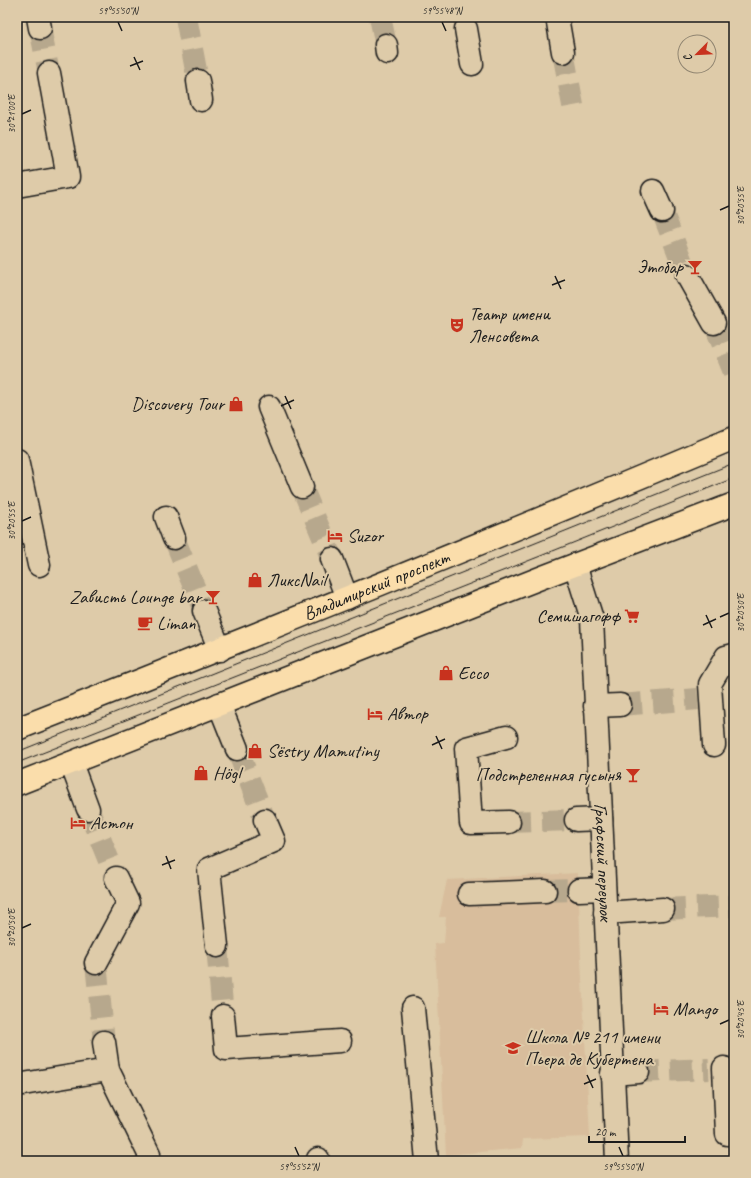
<svg xmlns="http://www.w3.org/2000/svg" width="751" height="1178" font-family="Caveat,sans-serif">
<rect width="100%" height="100%" fill="#decba9"/>
<filter id="ink" filterUnits="userSpaceOnUse"><feTurbulence type="fractalNoise" baseFrequency=".025" numOctaves="2"/><feDisplacementMap in="SourceGraphic" scale="8" xChannelSelector="R" yChannelSelector="G"/><feConvolveMatrix kernelMatrix="1 2 1 2 8 2 1 2 1" color-interpolation-filters="sRGB"/></filter>
<g filter="url(#ink)">
<polygon fill="#d8bd9c" points="578,873 581,959 590,1137 523,1139 522,1148 446,1155 435,944 444,943 446,917 439,917 447,880"/>
<g fill="none" stroke-linecap="round" stroke-linejoin="round">
<g stroke="#b7a88d" stroke-width="22" stroke-dasharray="22 11" stroke-linecap="butt">
<polyline points="186,17 198,81"/>
<polyline points="380,17 386,45"/>
<polyline points="40,28 49,73"/>
<polyline points="563,52 575,116"/>
<polyline points="662,211 687,275"/>
<polyline points="714,323 734,372"/>
<polyline points="302,487 332,559"/>
<polyline points="174,538 204,611"/>
<polyline points="620,705 698,699"/>
<polyline points="237,749 265,820"/>
<polyline points="88,809 116,878"/>
<polyline points="509,822 576,820"/>
<polyline points="545,891 579,890"/>
<polyline points="663,909 734,906"/>
<polyline points="217,946 223,1016"/>
<polyline points="96,963 104,1042"/>
<polyline points="638,1072 709,1069"/>
</g>
<g stroke="#1c1c1c" stroke-width="25">
<g id="minor">
<polyline points="38,17 40,28"/>
<polyline points="557,17 563,52"/>
<polyline points="466,29 472,64"/>
<polyline points="386,45 387,53"/>
<polyline points="198,81 201,100"/>
<polyline points="17,186 68,177 49,73"/>
<polyline points="653,191 662,211"/>
<polyline points="687,275 714,323"/>
<polyline points="269,407 302,487"/>
<polyline points="17,460 39,565"/>
<polyline points="166,517 174,538"/>
<polyline points="332,559 347,598"/>
<path id="s1" d="M575,565l17,54 25,542"/>
<polyline points="204,611 220,650"/>
<polyline points="219,704 237,749"/>
<polyline points="595,706 620,705"/>
<polyline points="506,737 466,748 471,823 509,822"/>
<polyline points="714,745 710,684 726,657 734,655"/>
<polyline points="71,763 88,809"/>
<polyline points="576,820 601,819"/>
<polyline points="579,890 604,889"/>
<polyline points="469,894 545,891"/>
<polyline points="605,913 663,909"/>
<polyline points="217,946 209,869 274,841 265,820"/>
<polyline points="96,963 128,903 116,878"/>
<polyline points="413,1008 427,1161"/>
<polyline points="223,1016 226,1049 340,1041"/>
<polyline points="104,1042 108,1070 149,1154"/>
<polyline points="724,1068 727,1134"/>
<polyline points="612,1074 638,1072"/>
<polyline points="17,1085 108,1070"/>
<polyline points="318,1159 318,1161"/>
</g>
</g>
<g stroke="#1c1c1c" stroke-width="25">
<g id="major">
<path id="s2" d="M17,729c240,-94 479,-191 717,-291"/>
<polyline points="17,784 543,577 734,504"/>
</g>
</g>
<use href="#minor" stroke="#decba9" stroke-width="22"/>
<use href="#major" stroke="#faddab" stroke-width="22"/>
<g stroke="#1c1c1c" stroke-width="1">
<polyline points="17,752 734,463"/>
<polyline points="17,763 538,557 734,478"/>
</g>
</g>
</g>
<path fill="none" stroke="#1c1c1c" stroke-width="1.5" d="M118,22l4,9M442,22l4,9M134,57l6,13M130,66l13,-5M22,114l9,-4M720,210l9,-4M555,276l6,13M552,285l13,-5M285,396l6,13M281,406l13,-6M22,521l9,-4M706,615l6,13M720,617l9,-4M703,625l13,-6M436,736l6,13M432,745l13,-6M166,856l5,13M162,865l13,-5M22,928l9,-4M720,1024l9,-4M587,1075l6,13M584,1084l12,-5M295,1147l4,9M619,1147l4,9"/>
<defs>
<g id="bar-bare" transform="scale(1.2)"><path d="M-6-5H6L.8 .8V4.5H3.5V6h-7V4.5H-.8V.8Z" fill="#c8321e" stroke="#decba9" stroke-width="2.5" paint-order="stroke"/></g>
<g id="theatre-bare" transform="scale(1.2)"><path d="M-5-5.5Q0-4 5-5.5V0Q5 5 0 6Q-5 5-5 0ZM-3.3-2.5H-1v1.5H-3.3ZM1-2.5H3.3v1.5H1ZM-2.8 1Q0 5.5 2.8 1Z" fill="#c8321e" stroke="#decba9" stroke-width="2.5" paint-order="stroke"/></g>
<g id="shop-bare" transform="scale(1.2)"><path d="M-5-2.5h2.3a2.7 3.5 0 0 1 5.4 0H5L5.5 6h-11ZM-1.5-2.5h3a1.5 2.3 0 0 0-3 0Z" fill="#c8321e" stroke="#decba9" stroke-width="2.5" paint-order="stroke"/></g>
<g id="hotel-bare" transform="scale(1.2)"><path d="M-6-4.5h1.5V1H6V5H4.5V3h-9V5H-6ZM-4 0a1.8 1.8 0 1 1 3.6 0ZM.5 0V-2.5h3Q6-2.5 6 0Z" fill="#c8321e" stroke="#decba9" stroke-width="2.5" paint-order="stroke"/></g>
<g id="supermarket-bare" transform="scale(1.2)"><path d="M-6-5.5h2.5l.6 2H6L4.5 2H-2.5L-4.4-4H-6ZM-1.5 3.2a1.3 1.3 0 1 0 .1 0ZM3 3.2a1.3 1.3 0 1 0 .1 0Z" fill="#c8321e" stroke="#decba9" stroke-width="2.5" paint-order="stroke"/></g>
<g id="cafe-bare" transform="scale(1.2)"><path d="M-5.5-4.5H6V0H3Q3 3.5 0 3.5H-2.5Q-5.5 3.5-5.5 0ZM3-3.2v2h1.7v-2ZM-6 4.5H4V6H-6Z" fill="#c8321e" stroke="#decba9" stroke-width="2.5" paint-order="stroke"/></g>
<g id="school-bare" transform="scale(1.2)"><path d="M0-5L7-2L0 1L-7-2ZM-4 1L0 2.5L4 1V4Q0 6-4 4Z" fill="#c8321e" stroke="#decba9" stroke-width="2.5" paint-order="stroke"/></g>
</defs>
<g fill-rule="evenodd">
<use href="#bar-bare" x="695" y="267"/>
<use href="#theatre-bare" x="457" y="325"/>
<use href="#shop-bare" x="236" y="404"/>
<use href="#hotel-bare" x="335" y="536"/>
<use href="#shop-bare" x="255" y="580"/>
<use href="#bar-bare" x="213" y="597"/>
<use href="#supermarket-bare" x="632" y="616"/>
<use href="#cafe-bare" x="145" y="623"/>
<use href="#shop-bare" x="446" y="673"/>
<use href="#hotel-bare" x="375" y="714"/>
<use href="#shop-bare" x="255" y="751"/>
<use href="#shop-bare" x="201" y="773"/>
<use href="#bar-bare" x="633" y="775"/>
<use href="#hotel-bare" x="78" y="823"/>
<use href="#hotel-bare" x="661" y="1009"/>
<use href="#school-bare" x="513" y="1048"/>
</g>
<g text-anchor="middle" dominant-baseline="central" stroke-width="4" stroke-linejoin="round" paint-order="stroke">
<g font-size="19" fill="#1c1c1c" stroke="#decba9" text-anchor="start">
<text x="683" y="267" text-anchor="end">Этобар</text>
<text x="469" y="314">Театр имени<tspan x="469" dy="22">Ленсовета</tspan></text>
<text x="224" y="404" text-anchor="end">Discovery Tour</text>
<text x="347" y="536">Suzor</text>
<text x="267" y="580">ЛиксNail</text>
<text x="201" y="597" text-anchor="end">Zависть Lounge bar</text>
<text x="620" y="616" text-anchor="end">Семишагофф</text>
<text x="157" y="623">Liman</text>
<text x="458" y="673">Ecco</text>
<text x="387" y="714">Автор</text>
<text x="267" y="751">Sёstry Mamutiny</text>
<text x="213" y="773">Högl</text>
<text x="621" y="775" text-anchor="end">Подстреленная гусыня</text>
<text x="90" y="823">Астон</text>
<text x="673" y="1009">Mango</text>
<text x="525" y="1037">Школа № 211 имени<tspan x="525" dy="22">Пьера де Кубертена</tspan></text>
</g>
<g font-size="19" fill="#1c1c1c" stroke="#decba9">
<text stroke="none"><textPath href="#s2" startOffset="387">Владимирский проспект</textPath></text>
<text stroke="none"><textPath href="#s1" startOffset="300">Графский переулок</textPath></text>
</g>
</g>
<rect width="751" height="1178" fill="none" stroke="#decba9" stroke-width="44"/>
<g transform="translate(697 54) rotate(246)"><circle r="19" fill="#decba9" stroke="#908571"/>
<path d="M0-3L7 15L0 10L-7 15Z" fill="#c8321e"/>
<text y="-6" font-size="11" font-weight="bold" text-anchor="middle" fill="#1c1c1c">С</text>
</g>
<path d="M589 1136v6h96v-6" fill="none" stroke="#1c1c1c" stroke-width="2"/>
<text x="595" y="1136" font-size="12" fill="#1c1c1c" stroke="#decba9" stroke-width="3" paint-order="stroke">20 m</text>
<rect x="22" y="22" width="707" height="1134" fill="none" stroke="#1c1c1c" stroke-width="1.5"/>
<g font-size="10" text-anchor="middle" fill="#1c1c1c">
<text x="118" y="14">59°55'50"N</text>
<text x="442" y="14">59°55'48"N</text>
<text transform="translate(11 114) rotate(-90)" y="4">30°21'00"E</text>
<text transform="translate(740 206) rotate(-90)" y="4">30°20'55"E</text>
<text transform="translate(11 521) rotate(-90)" y="4">30°20'55"E</text>
<text transform="translate(740 613) rotate(-90)" y="4">30°20'50"E</text>
<text transform="translate(11 928) rotate(-90)" y="4">30°20'50"E</text>
<text transform="translate(740 1020) rotate(-90)" y="4">30°20'45"E</text>
<text x="299" y="1170">59°55'52"N</text>
<text x="623" y="1170">59°55'50"N</text>
</g>
</svg>
